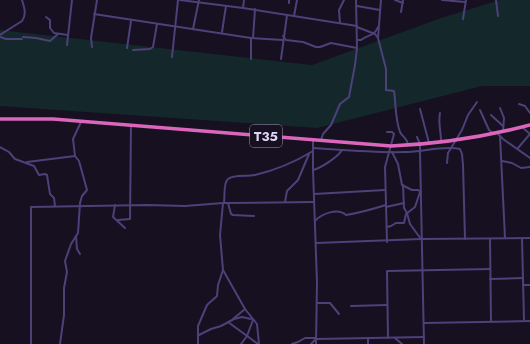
<svg xmlns="http://www.w3.org/2000/svg" width="530" height="344" font-family="Jost,sans-serif">
<rect width="100%" height="100%" fill="#161020"/>
<polygon fill="#14272a" points="500,0 530,0 530,86 482,86 317,128 0,106 0,30 312,65 441,18"/>
<g fill="none" stroke-linecap="round" stroke-linejoin="round">
<g stroke="#4c4179" stroke-width="2">
<polyline points="180,0 243,8 357,26"/>
<path d="M381,0l-3,38 8,31v21l8,1c2,13 1,28 6,41 3,6 7,5 8,13"/>
<polyline points="395,0 403,3"/>
<polyline points="442,0 465,2"/>
<polyline points="496,0 498,16"/>
<polyline points="289,3 289,0"/>
<polyline points="357,6 380,10"/>
<polyline points="243,8 244,0"/>
<polyline points="401,12 403,0"/>
<polyline points="94,14 251,38 283,40"/>
<polyline points="294,16 297,0"/>
<polyline points="46,17 50,20 50,28 54,33 68,35"/>
<polyline points="463,19 466,0"/>
<polyline points="340,23 339,10 344,0"/>
<polyline points="357,27 375,34 378,38"/>
<polyline points="193,29 199,0"/>
<polyline points="222,32 226,6"/>
<path d="M0,35l22,-14c5,-7 2,-14 0,-21"/>
<polyline points="283,36 286,40 303,42 316,47 320,47 331,43 357,48"/>
<polyline points="0,37 6,39 22,39"/>
<polyline points="23,37 36,38 50,41 58,34"/>
<polyline points="253,38 255,9"/>
<path d="M357,40h4c7,-6 13,-3 17,-13"/>
<polyline points="67,45 72,0"/>
<polyline points="92,47 91,38 97,0"/>
<polyline points="127,48 131,21"/>
<polyline points="133,50 150,49 153,47 157,24"/>
<polyline points="172,57 178,0"/>
<polyline points="251,59 251,38"/>
<polyline points="281,59 287,15"/>
<polyline points="519,104 525,106 530,113"/>
<polyline points="500,108 504,118 503,132"/>
<polyline points="420,109 429,143"/>
<polyline points="480,110 489,130 493,133"/>
<path d="M440,113c-2,10 1,19 1,28"/>
<polyline points="491,115 503,126"/>
<polyline points="522,127 530,134"/>
<polyline points="387,132 392,132 394,134 385,167 387,242"/>
<polyline points="498,134 503,139 530,158"/>
<polyline points="500,136 505,238"/>
<polyline points="417,137 420,144 420,152 424,344"/>
<polyline points="313,140 313,170 317,283 316,344"/>
<polyline points="321,140 323,134 331,125 340,104 349,97 355,65 357,48 356,0"/>
<polyline points="0,147 9,152 15,159 34,166 39,175 45,174 47,175 50,194 54,198 55,206"/>
<path d="M313,148c31,2 61,5 92,4 17,0 40,-7 55,-3l2,5 1,11 2,74"/>
<polyline points="518,148 530,134"/>
<polyline points="392,152 398,164 402,185 412,190 418,190 421,192"/>
<polyline points="502,161 512,163 521,168 530,167"/>
<polyline points="27,162 75,156 73,139 81,122"/>
<polyline points="447,163 448,153 462,130 468,115 477,102"/>
<path d="M313,170c8,-2 25,-13 29,-20"/>
<polyline points="403,185 404,208 407,213 410,224 421,239"/>
<polyline points="314,194 385,190"/>
<polyline points="285,202 287,191 298,180 309,154"/>
<path d="M224,203c1,-6 -1,-20 4,-24 6,-5 19,-2 27,-4 21,-5 40,-13 58,-24"/>
<polyline points="228,203 231,214 233,215 254,216"/>
<polyline points="115,205 113,217 125,228"/>
<polyline points="386,207 404,203"/>
<polyline points="118,220 130,219 131,126"/>
<path d="M315,221c7,-8 23,-13 31,-6 13,-2 27,-6 40,-10"/>
<polyline points="387,227 391,226 396,223 404,223 406,214 415,207 420,192"/>
<polyline points="76,236 77,249 80,254"/>
<polyline points="522,238 524,320"/>
<polyline points="490,239 491,321"/>
<polyline points="316,243 421,239 530,238"/>
<polyline points="223,270 245,309 257,324 259,344"/>
<polyline points="490,279 523,278"/>
<polyline points="523,285 530,285"/>
<polyline points="317,303 330,303 339,314"/>
<polyline points="351,306 387,305"/>
<polyline points="233,319 245,309"/>
<polyline points="228,322 258,344"/>
<polyline points="424,323 530,321"/>
<polyline points="199,335 211,329 221,326 234,319 242,317 251,319"/>
<polyline points="388,338 387,271 490,269"/>
<polyline points="395,338 402,344"/>
<polyline points="368,339 368,344"/>
<polyline points="31,344 31,207 147,205 185,206 223,203 314,202"/>
<polyline points="60,344 64,315 64,288 67,272 65,261 71,244 78,233 80,203 82,196 87,190 79,161 75,156"/>
<polyline points="198,344 198,326 207,305 217,296 218,285 223,270 220,235 223,203"/>
<polyline points="241,344 247,336 253,320"/>
<polyline points="292,344 298,342 305,338 316,338"/>
<polyline points="311,344 316,339 424,337"/>
</g>
<path stroke="#dc66bc" stroke-width="3.5" d="M0,119h53l338,27c47,-2 93,-9 139,-21"/>
</g>
<g text-anchor="middle" dominant-baseline="central" stroke-width="3.5" stroke-linejoin="round" paint-order="stroke">
<rect fill="#161020" stroke="#a39ab8" stroke-width="1" x="250" y="125" width="32" height="22" rx="3"/>
<g font-size="13" font-weight="bold" fill="#dfd5f9">
<text x="266" y="136">T35</text>
</g>
</g>
</svg>
